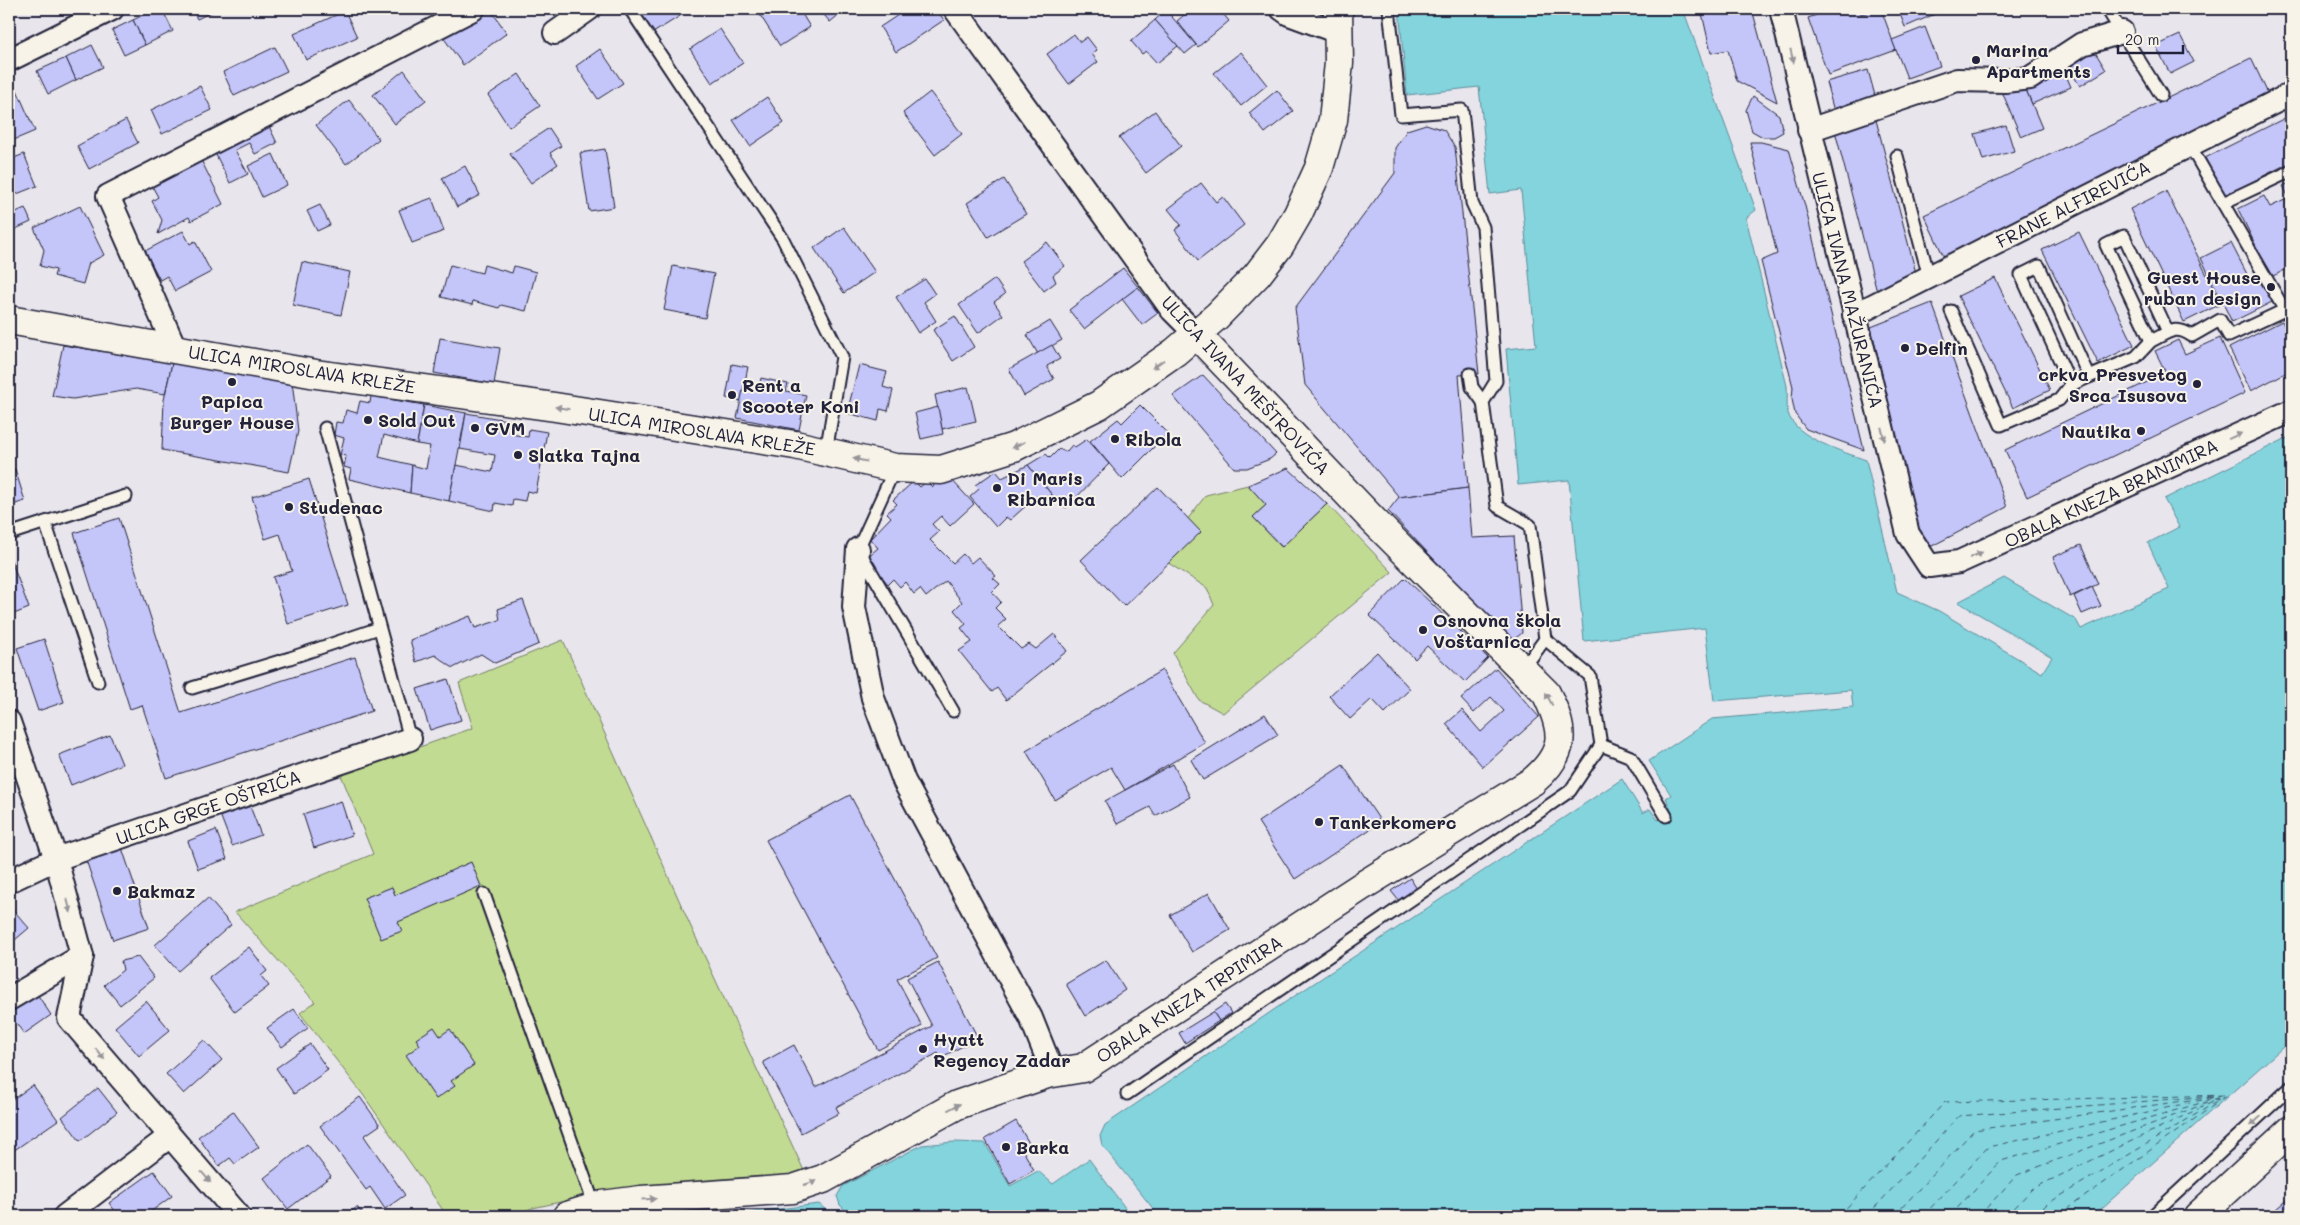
<svg xmlns="http://www.w3.org/2000/svg" width="2300" height="1225" font-family="Mali,sans-serif">
<rect width="100%" height="100%" fill="#e8e5ed"/>
<filter id="ink" filterUnits="userSpaceOnUse"><feTurbulence type="fractalNoise" baseFrequency=".02" numOctaves="2"/><feDisplacementMap in="SourceGraphic" scale="10" xChannelSelector="R" yChannelSelector="G"/><feConvolveMatrix kernelMatrix="1 2 1 2 8 2 1 2 1" color-interpolation-filters="sRGB"/></filter>
<g filter="url(#ink)">
<g fill="#c2db92" stroke="#727e66">
<polygon points="1248,485 1266,505 1253,517 1281,547 1327,504 1392,572 1223,713 1199,700 1173,653 1214,605 1207,588 1159,557 1206,495"/>
<polygon points="563,640 691,927 806,1175 596,1194 533,1208 509,1216 447,1216 364,1096 300,1013 315,1002 235,912 373,854 341,775 473,728 459,683"/>
</g>
<g fill="#83d4dc" stroke="#5c8d9c">
<path d="M1399,9h284l73,201 -10,8 41,168c1,8 -1,19 1,27 7,25 56,39 78,47l31,132 42,19 103,62 10,-16 -94,-55 46,-24 72,42 5,9 88,-40 -21,-46 31,-16 -15,-28 127,-63v604l-198,176h-934l-57,-71 -2,-9 5,-11 170,-116 347,-230 21,34 7,-4 8,11 14,-7 -6,-15 5,-3 -22,-34 63,-42 141,-12 -2,-17 -137,11 -9,-73 -121,13 -15,-161 -51,5 -12,-136 30,-3 -15,-156 -31,4 -11,-107 -72,8z"/>
<polygon points="954,1142 985,1143 1010,1186 1038,1171 1053,1184 1089,1159 1131,1216 851,1216 840,1205 837,1196 843,1186 922,1145"/>
<polygon points="819,1204 833,1216 721,1216"/>
</g>
<g fill="none" stroke-linecap="round" stroke-linejoin="round">
<g stroke="#3f576b" stroke-width="1" stroke-dasharray="6 5" stroke-linecap="butt">
<polyline points="1839,1216 1945,1102 2228,1095"/>
<polyline points="1867,1216 1959,1116 2213,1096"/>
<polyline points="1894,1216 1974,1130 2220,1096"/>
<polyline points="1923,1216 1988,1147 2225,1095"/>
<polyline points="1950,1216 2001,1161 2218,1098"/>
<polyline points="1979,1216 2017,1175 2223,1097"/>
<polyline points="2007,1216 2032,1189 2219,1099"/>
<polyline points="2035,1216 2047,1204 2228,1095"/>
<polyline points="2057,1216 2220,1101"/>
</g>
</g>
<g fill="#c4c5f8" stroke="#22223b">
<polygon points="155,9 162,9 173,31 145,45 133,20"/>
<polygon points="192,9 218,9 197,19"/>
<polygon points="483,9 490,9 507,33 463,65 443,37"/>
<polygon points="639,9 676,9 680,16 653,33"/>
<polygon points="763,9 799,9 810,27 780,46 758,12"/>
<polygon points="819,9 846,9 830,22"/>
<polygon points="907,9 936,9 944,20 896,52 880,27"/>
<polygon points="1191,9 1219,9 1229,21 1198,47 1177,21"/>
<polygon points="1701,9 1752,9 1777,102 1737,81 1728,50 1711,53"/>
<polygon points="1833,9 1859,9 1861,14 1881,9 1896,50 1828,75 1808,18"/>
<polygon points="1898,9 1933,9 1935,14 1905,27"/>
<polygon points="1166,10 1196,45 1185,54 1155,20"/>
<polygon points="345,11 357,37 306,60 294,34"/>
<polygon points="133,20 145,45 124,55 112,30"/>
<polygon points="1155,20 1178,46 1157,63 1146,51 1142,54 1131,41"/>
<polygon points="1925,27 1940,66 1907,78 1892,40"/>
<polygon points="720,29 743,63 712,83 690,49"/>
<polygon points="1074,34 1080,42 1087,37 1097,50 1092,54 1098,62 1069,84 1047,54"/>
<polygon points="2180,35 2194,62 2170,74 2156,46"/>
<polygon points="92,45 103,67 76,80 66,58"/>
<polygon points="275,47 287,71 234,96 223,72"/>
<polygon points="2092,47 2106,70 2080,86 2066,64"/>
<polygon points="600,49 623,83 598,99 576,66"/>
<polygon points="1241,52 1267,85 1241,106 1214,73"/>
<polygon points="66,58 76,80 48,94 37,71"/>
<polygon points="2251,58 2271,100 1944,257 1924,215"/>
<polygon points="2063,68 2071,87 2032,104 2024,85"/>
<polygon points="404,70 426,100 395,124 373,95"/>
<polygon points="1868,70 1877,103 1835,115 1826,82"/>
<polygon points="519,74 540,106 509,127 488,95"/>
<polygon points="2024,85 2042,128 2021,137 2003,94"/>
<polygon points="200,86 212,110 162,134 151,110"/>
<polygon points="17,90 35,131 9,142 9,94"/>
<polygon points="1277,90 1293,111 1265,133 1249,113"/>
<polygon points="930,92 962,134 935,155 903,113"/>
<polygon points="1753,96 1779,115 1783,132 1774,137 1763,137 1752,131 1746,110"/>
<polygon points="767,97 784,123 750,146 733,120"/>
<polygon points="349,100 379,139 346,164 316,125"/>
<polygon points="1155,111 1181,146 1146,173 1119,138"/>
<polygon points="2291,115 2291,162 2224,196 2205,158"/>
<polygon points="126,120 138,143 89,169 77,146"/>
<polygon points="1876,120 1918,281 1877,292 1835,131"/>
<polygon points="267,122 277,143 255,154 249,143 235,150 248,174 230,183 213,149"/>
<polygon points="1426,124 1444,130 1455,147 1479,374 1459,375 1468,488 1399,497 1305,385 1295,308 1395,173 1395,148 1407,130"/>
<polygon points="2006,125 2014,151 1983,160 1975,134"/>
<polygon points="549,128 561,146 550,153 558,164 531,183 510,154"/>
<polygon points="1750,142 1761,142 1789,149 1805,206 1864,450 1806,429 1795,414 1792,399 1793,387 1761,261 1777,254"/>
<polygon points="605,149 614,207 589,211 580,153"/>
<polygon points="24,154 37,186 9,197 9,160"/>
<polygon points="273,154 287,185 262,197 248,166"/>
<polygon points="201,160 223,204 191,221 189,217 158,234 162,220 152,201 158,197 152,186"/>
<polygon points="465,166 480,195 457,207 442,178"/>
<polygon points="1004,179 1026,214 988,237 967,203"/>
<polygon points="2291,182 2291,267 2271,277 2238,209 2264,196 2270,207 2289,198 2283,186"/>
<polygon points="1201,183 1216,202 1223,197 1244,225 1198,261 1175,230 1181,225 1168,209"/>
<polygon points="2166,191 2221,304 2184,322 2130,209"/>
<polygon points="432,198 444,231 412,243 399,210"/>
<polygon points="320,205 330,225 317,231 307,211"/>
<polygon points="80,206 104,255 89,263 83,284 54,276 56,270 40,266 44,250 34,228"/>
<polygon points="25,208 31,222 9,232 9,215"/>
<polygon points="844,227 875,272 844,293 814,248"/>
<polygon points="183,231 190,244 195,241 211,272 175,291 167,276 160,280 145,251"/>
<polygon points="2079,232 2134,345 2098,363 2042,250"/>
<polygon points="1047,242 1065,266 1053,275 1056,282 1044,291 1021,261"/>
<polygon points="2231,243 2251,282 2262,277 2274,301 2232,322 2201,258"/>
<polygon points="302,262 350,272 341,315 293,305"/>
<polygon points="450,265 482,273 484,265 512,273 514,266 536,272 526,311 501,305 499,308 473,301 472,305 441,297"/>
<polygon points="673,266 714,274 705,318 664,310"/>
<polygon points="1123,268 1138,287 1084,329 1069,310"/>
<polygon points="1995,278 2050,390 2013,408 1958,296"/>
<polygon points="925,279 935,294 924,302 936,321 918,333 896,297"/>
<polygon points="995,279 1005,294 994,302 1003,315 978,333 959,305"/>
<polygon points="1138,287 1158,313 1142,325 1122,299"/>
<polygon points="1932,303 2007,507 1932,546 1920,540 1871,327"/>
<polygon points="955,316 974,347 953,361 933,330"/>
<polygon points="1050,321 1062,340 1038,354 1027,335"/>
<polygon points="2282,321 2291,339 2291,370 2251,391 2229,348"/>
<polygon points="440,338 500,348 494,384 434,373"/>
<polygon points="2220,338 2245,393 2027,497 2005,450 2166,373 2155,351 2178,340 2185,354"/>
<polygon points="63,345 172,363 165,394 136,389 73,399 52,396"/>
<polygon points="1052,345 1060,359 1047,366 1054,379 1024,396 1009,369"/>
<polygon points="172,363 292,381 298,431 289,472 162,450 164,400"/>
<polygon points="732,364 748,367 741,401 726,398"/>
<polygon points="859,365 887,372 883,387 893,390 888,411 880,409 878,421 847,413"/>
<polygon points="1203,375 1276,454 1270,459 1247,468 1234,468 1173,396"/>
<polygon points="761,378 788,384 786,391 806,395 799,430 737,418 744,385 759,388"/>
<polygon points="968,387 976,421 942,429 935,395"/>
<polygon points="371,396 424,405 417,444 384,435 379,457 412,465 410,493 349,479 351,469 344,467 346,456 340,455 344,438 334,435 336,422 343,423 346,410 357,413 360,401 370,403"/>
<polygon points="424,405 466,413 449,501 410,493 412,465 426,469 430,446 417,444"/>
<polygon points="1140,405 1168,433 1122,479 1090,441 1118,419 1122,423"/>
<polygon points="938,407 943,434 921,439 915,413"/>
<polygon points="466,413 513,421 511,434 528,437 529,429 547,432 536,493 527,491 525,501 513,499 512,506 495,503 494,511 449,501 456,465 492,472 495,455 460,449"/>
<polygon points="1087,439 1109,464 1066,508 1052,495 1028,465 1046,454 1050,458 1059,449 1066,452 1072,445 1075,447"/>
<polygon points="1028,465 1052,495 1043,503 1037,496 1010,520 1006,517 996,527 970,497 979,489 975,485 996,471 1002,478"/>
<polygon points="1288,468 1327,504 1282,547 1253,517 1266,505 1248,485"/>
<polygon points="15,469 25,501 9,506 9,471"/>
<polygon points="950,478 974,504 950,526 941,516 932,524 939,532 930,540 953,563 963,554 971,563 978,557 996,576 993,578 1000,584 992,592 1001,602 995,608 1006,619 998,626 1021,649 1029,644 1036,649 1054,634 1067,651 1006,700 997,688 992,692 959,651 972,642 961,628 966,624 954,610 962,602 946,581 926,597 920,589 914,594 905,582 900,587 893,579 888,584 866,558 878,548 870,539 891,517 887,513 897,504 893,500 914,481 920,487 927,481 932,487 940,480 943,484"/>
<polygon points="309,479 348,605 288,624 273,577 292,571 280,534 265,539 252,497"/>
<polygon points="1158,487 1201,532 1124,606 1081,560"/>
<polygon points="1468,488 1472,538 1514,536 1522,633 1512,641 1388,511 1399,497"/>
<polygon points="119,518 181,713 355,657 372,711 166,778 142,705 130,709 74,533"/>
<polygon points="2081,545 2098,584 2070,597 2053,557"/>
<polygon points="9,555 29,608 9,616"/>
<polygon points="1405,578 1488,658 1465,682 1427,646 1415,659 1369,615"/>
<polygon points="2092,587 2101,606 2082,614 2074,596"/>
<polygon points="523,600 539,644 495,663 481,654 453,668 435,655 416,662 410,640 470,616 475,628 500,620 498,609"/>
<polygon points="44,639 64,702 38,711 17,648"/>
<polygon points="1377,652 1410,689 1385,713 1372,699 1350,719 1329,696"/>
<polygon points="1496,668 1539,717 1483,767 1446,724 1462,710 1481,732 1504,711 1491,697 1474,713 1461,699"/>
<polygon points="1162,670 1205,743 1125,790 1111,767 1055,800 1026,751"/>
<polygon points="448,679 461,720 430,730 417,689"/>
<polygon points="1265,714 1278,735 1203,780 1191,760"/>
<polygon points="110,735 122,764 71,785 59,755"/>
<polygon points="1173,764 1190,797 1155,816 1150,807 1117,824 1105,801"/>
<polygon points="1343,765 1381,822 1295,879 1258,822"/>
<polygon points="850,795 937,958 897,979 922,1026 878,1050 766,840"/>
<polygon points="248,801 261,835 232,846 219,812"/>
<polygon points="341,801 352,835 314,848 303,814"/>
<polygon points="216,830 227,859 198,869 188,841"/>
<polygon points="121,845 149,928 113,940 85,857"/>
<polygon points="471,862 481,886 398,922 402,931 381,939 364,898 392,887 395,895"/>
<polygon points="1410,878 1417,889 1399,901 1391,891"/>
<polygon points="1209,893 1230,930 1192,952 1170,915"/>
<polygon points="208,898 231,925 178,971 155,945"/>
<polygon points="9,905 29,928 9,945"/>
<polygon points="249,947 267,971 261,976 269,986 235,1012 209,978"/>
<polygon points="138,957 154,978 120,1005 104,985 123,970 121,961"/>
<polygon points="1106,960 1125,990 1085,1016 1066,984"/>
<polygon points="938,962 978,1038 940,1058 938,1053 836,1107 839,1113 801,1133 763,1062 794,1045 816,1087 932,1026 907,978"/>
<polygon points="37,994 51,1015 24,1034 9,1013"/>
<polygon points="146,1001 170,1030 139,1056 115,1027"/>
<polygon points="1225,1004 1231,1013 1219,1021 1213,1012"/>
<polygon points="294,1009 308,1028 282,1047 267,1028"/>
<polygon points="1213,1012 1219,1021 1185,1043 1179,1033"/>
<polygon points="434,1027 440,1036 450,1029 474,1065 451,1081 455,1086 436,1099 406,1055 420,1045 416,1039"/>
<polygon points="204,1040 222,1060 184,1094 166,1074"/>
<polygon points="310,1044 328,1070 294,1094 276,1068"/>
<polygon points="33,1085 58,1120 10,1153 9,1102"/>
<polygon points="98,1088 117,1112 80,1141 62,1117"/>
<polygon points="360,1097 380,1125 364,1136 405,1195 385,1209 370,1187 366,1190 320,1126"/>
<polygon points="233,1111 259,1147 235,1164 230,1158 219,1166 198,1137"/>
<polygon points="1016,1121 1029,1143 1021,1147 1034,1170 1010,1184 985,1139"/>
<polygon points="307,1144 331,1176 288,1209 264,1178"/>
<polygon points="154,1171 172,1196 145,1216 119,1216 109,1203"/>
<polygon points="2291,1196 2291,1216 2270,1216 2269,1215"/>
<polygon points="357,1207 365,1216 345,1216"/>
</g>
<g fill="none" stroke-linecap="round" stroke-linejoin="round">
<g stroke="#22223b" stroke-width="15">
<g id="lane">
<polyline points="630,9 783,239 842,357 826,452"/>
<polyline points="2107,9 2161,95"/>
<polyline points="2190,146 2284,309"/>
<polyline points="1897,156 1929,277"/>
<polyline points="2223,203 2291,171"/>
<polyline points="1951,311 2001,425 2059,400 2071,385"/>
<path d="M2168,332l-44,-96 -18,9 45,96c17,-8 24,-17 41,-5l28,-16 9,16 62,-29"/>
<polyline points="1470,374 1472,387 1483,402"/>
<polyline points="2089,377 2071,385 2021,275 2039,266 2089,377 2136,357 2151,341"/>
<polyline points="325,428 410,739"/>
<polyline points="895,468 858,549 953,711"/>
<polyline points="45,522 98,682"/>
<polyline points="9,534 126,496"/>
<polyline points="1523,669 1545,639"/>
<polyline points="192,688 290,658 379,628"/>
<polyline points="1601,745 1631,757 1666,816"/>
<polyline points="484,894 595,1207"/>
<polyline points="1127,1094 1570,791 1601,745 1590,676 1545,639 1530,525 1497,506 1483,402 1496,381 1483,227 1472,203 1462,110 1401,115 1389,9"/>
<polyline points="2152,1216 2291,1087"/>
</g>
</g>
<g stroke="#22223b" stroke-width="26">
<g id="street">
<polyline points="955,9 1172,310 1196,334"/>
<polyline points="1282,9 1289,14 1338,32"/>
<polyline points="1781,9 1908,534 1929,566 1959,562 2291,411"/>
<polyline points="555,33 589,9"/>
<polyline points="9,60 112,9"/>
<polyline points="1809,130 1957,80 2005,81 2030,78 2082,44 2122,32"/>
<polyline points="1854,315 2291,94"/>
<polyline points="175,348 108,196 473,9"/>
<polyline points="858,549 854,607 873,698 904,781 1031,1018 1053,1073"/>
<polyline points="9,722 56,859 82,956 69,1018 239,1216"/>
<polyline points="9,881 56,859 410,739"/>
<polyline points="9,999 82,956"/>
<polyline points="65,1216 170,1136"/>
</g>
</g>
<g stroke="#22223b" stroke-width="31">
<g id="secondary">
<polyline points="9,320 316,374 555,407 795,445 895,468 941,470 1014,447 1099,405 1175,352 1217,316 1257,275 1280,245 1298,214 1319,168 1333,120 1339,63 1338,9"/>
<path d="M567,1216l35,-11 39,-5 152,-11 30,-10 134,-74 90,-31 36,-6 279,-182 171,-105c34,-29 32,-50 13,-88l-175,-175 -175,-184"/>
</g>
</g>
<g stroke="#22223b" stroke-width="31">
<polyline id="primary" points="2198,1216 2291,1130"/>
</g>
<use href="#lane" stroke="#f7f3e8" stroke-width="11"/>
<use href="#street" stroke="#f7f3e8" stroke-width="22"/>
<use href="#secondary" stroke="#f7f3e8" stroke-width="28"/>
<use href="#primary" stroke="#f7f3e8" stroke-width="28"/>
</g>
<defs><path id="oneway-solid" d="M-6-.8H1V-3.2L6.5 0L1 3.2V.8H-6Z" transform="scale(1.25)"/></defs>
<g fill="#97959a">
<use href="#oneway-solid" transform="translate(1792 56) rotate(77)"/>
<use href="#oneway-solid" transform="translate(1158 364) rotate(145)"/>
<use href="#oneway-solid" transform="translate(562 408) rotate(-171)"/>
<use href="#oneway-solid" transform="translate(1883 434) rotate(76)"/>
<use href="#oneway-solid" transform="translate(2235 436) rotate(-24)"/>
<use href="#oneway-solid" transform="translate(1018 445) rotate(156)"/>
<use href="#oneway-solid" transform="translate(860 460) rotate(-167)"/>
<use href="#oneway-solid" transform="translate(1976 555) rotate(-24)"/>
<use href="#oneway-solid" transform="translate(1549 699) rotate(-118)"/>
<use href="#oneway-solid" transform="translate(69 906) rotate(75)"/>
<use href="#oneway-solid" transform="translate(100 1054) rotate(50)"/>
<use href="#oneway-solid" transform="translate(954 1107) rotate(-27)"/>
<use href="#oneway-solid" transform="translate(2256 1121) rotate(137)"/>
<use href="#oneway-solid" transform="translate(206 1177) rotate(49)"/>
<use href="#oneway-solid" transform="translate(810 1183) rotate(-18)"/>
<use href="#oneway-solid" transform="translate(649 1199) rotate(-4)"/>
</g>
</g>
<g fill="#22223b" stroke="#f7f3e8" stroke-width="2">
<circle cx="1976" cy="60" r="5"/>
<circle cx="2271" cy="287" r="5"/>
<circle cx="1905" cy="348" r="5"/>
<circle cx="232" cy="382" r="5"/>
<circle cx="2197" cy="384" r="5"/>
<circle cx="732" cy="395" r="5"/>
<circle cx="368" cy="420" r="5"/>
<circle cx="475" cy="428" r="5"/>
<circle cx="2141" cy="431" r="5"/>
<circle cx="1115" cy="439" r="5"/>
<circle cx="518" cy="455" r="5"/>
<circle cx="997" cy="488" r="5"/>
<circle cx="289" cy="507" r="5"/>
<circle cx="1423" cy="630" r="5"/>
<circle cx="1319" cy="822" r="5"/>
<circle cx="117" cy="891" r="5"/>
<circle cx="923" cy="1049" r="5"/>
<circle cx="1006" cy="1147" r="5"/>
</g>
<g text-anchor="middle" dominant-baseline="central" stroke-width="4" stroke-linejoin="round" paint-order="stroke">
<g font-size="18" font-weight="bold" fill="#22223b" stroke="#f7f3e8" text-anchor="start">
<text x="1986" y="50">Marina<tspan x="1986" dy="21">Apartments</tspan></text>
<text x="2261" y="277" text-anchor="end">Guest House<tspan x="2261" dy="21">ruban design</tspan></text>
<text x="1915" y="348">Delfin</text>
<text x="2187" y="374" text-anchor="end">crkva Presvetog<tspan x="2187" dy="21">Srca Isusova</tspan></text>
<text x="742" y="385">Rent a<tspan x="742" dy="21">Scooter Koni</tspan></text>
<text x="232" y="401" text-anchor="middle">Papica<tspan x="232" dy="21">Burger House</tspan></text>
<text x="378" y="420">Sold Out</text>
<text x="485" y="428">GVM</text>
<text x="2131" y="431" text-anchor="end">Nautika</text>
<text x="1125" y="439">Ribola</text>
<text x="528" y="455">Slatka Tajna</text>
<text x="1007" y="478">Di Maris<tspan x="1007" dy="21">Ribarnica</tspan></text>
<text x="299" y="507">Studenac</text>
<text x="1433" y="620">Osnovna škola<tspan x="1433" dy="21">Voštarnica</tspan></text>
<text x="1329" y="822">Tankerkomerc</text>
<text x="127" y="891">Bakmaz</text>
<text x="933" y="1039">Hyatt<tspan x="933" dy="21">Regency Zadar</tspan></text>
<text x="1016" y="1147">Barka</text>
</g>
<g font-size="18" fill="#22223b" stroke="#f7f3e8">
<text transform="translate(2073 204) rotate(-27)">FRANE ALFIREVIĆA</text>
<text transform="translate(1848 290) rotate(76)">ULICA IVANA MAŽURANIĆA</text>
<text transform="translate(302 369) rotate(9)">ULICA MIROSLAVA KRLEŽE</text>
<text transform="translate(1246 385) rotate(47)">ULICA IVANA MEŠTROVIĆA</text>
<text transform="translate(702 431) rotate(9)">ULICA MIROSLAVA KRLEŽE</text>
<text transform="translate(2111 493) rotate(-25)">OBALA KNEZA BRANIMIRA</text>
<text transform="translate(208 807) rotate(-19)">ULICA GRGE OŠTRIĆA</text>
<text transform="translate(1189 999) rotate(-33)">OBALA KNEZA TRPIMIRA</text>
</g>
</g>
<rect width="2300" height="1225" fill="none" stroke="#f7f3e8" stroke-width="30"/>
<rect x="15" y="15" width="2270" height="1195" fill="none" stroke="#22223b" stroke-width="2" filter="url(#ink)"/>
<path d="M2118 45v8h65v-8" fill="none" stroke="#22223b" stroke-width="2.5"/>
<text x="2125" y="45" font-size="15" fill="#22223b" stroke="#f7f3e8" stroke-width="4" paint-order="stroke">20 m</text>
</svg>
